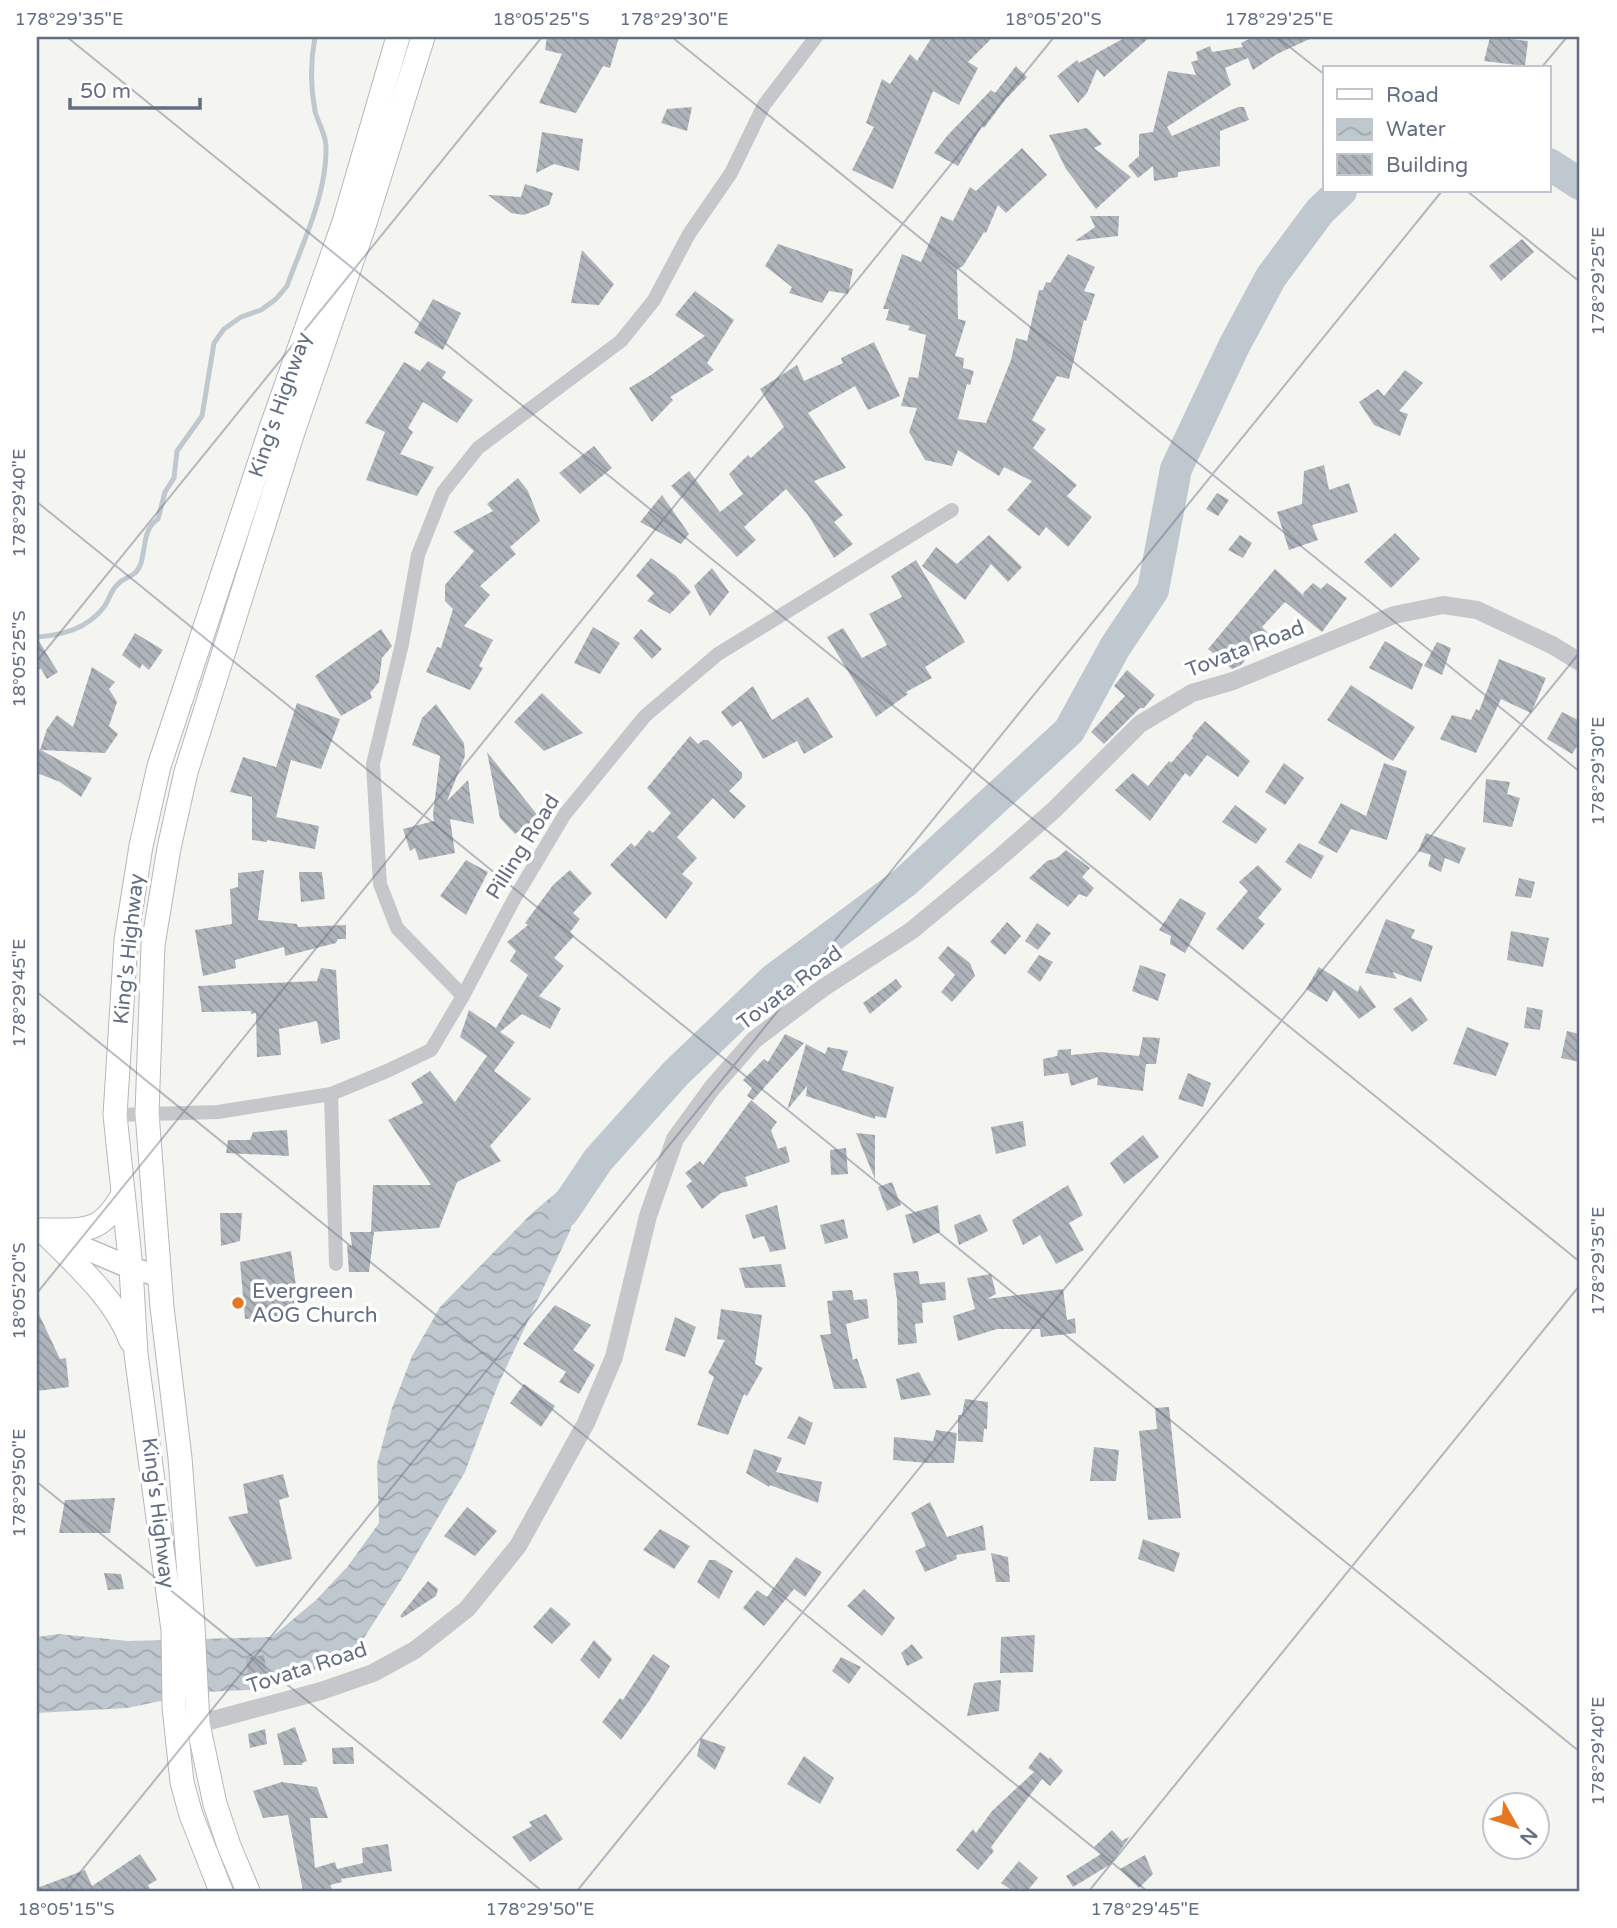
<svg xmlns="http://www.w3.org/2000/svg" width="1617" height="1928" font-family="'Varela Round',sans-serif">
<defs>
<pattern id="water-waves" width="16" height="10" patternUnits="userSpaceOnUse" patternTransform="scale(1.75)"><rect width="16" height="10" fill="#c0c8cf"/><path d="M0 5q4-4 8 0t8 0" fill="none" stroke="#a0a7ad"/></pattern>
<pattern id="building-back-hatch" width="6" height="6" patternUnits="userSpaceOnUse" patternTransform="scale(1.75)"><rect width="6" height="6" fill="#afb4bb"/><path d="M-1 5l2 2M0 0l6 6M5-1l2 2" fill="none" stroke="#92979d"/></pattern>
</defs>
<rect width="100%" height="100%" fill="#f4f5f1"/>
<polygon fill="url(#water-waves)" points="590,1164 570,1231 498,1385 465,1472 405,1574 362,1641 329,1664 267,1689 204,1692 127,1708 37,1713 37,1637 59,1634 128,1641 272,1637 316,1600 348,1566 379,1523 377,1464 392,1408 412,1356 440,1307 531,1214"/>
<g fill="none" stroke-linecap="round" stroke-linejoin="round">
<path stroke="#c0c8cf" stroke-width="5" d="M37,637c26,-2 50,-8 67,-30 5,-7 7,-17 14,-23 9,-9 18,-6 23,-21 5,-17 2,-34 17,-44l7,-27 9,-14 3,-27 25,-35 12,-73 10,-14 17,-12 20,-7 15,-11 11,-13c16,-44 40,-92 39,-139 0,-13 -8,-24 -11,-36 -5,-26 -5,-48 0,-74"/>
<g stroke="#c0c8cf" stroke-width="32">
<polyline points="1549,164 1580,184"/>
<polyline points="563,1212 598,1160 675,1074 774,979 905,882 1069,731 1115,647 1153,590 1176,469 1234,346 1271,277 1320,211 1341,191"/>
</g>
</g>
<g fill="url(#building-back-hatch)">
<polygon points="547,37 619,37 610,68 603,66 576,113 539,103 562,54 545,50"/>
<polygon points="932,37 993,37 968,62 978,68 959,105 933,91 893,189 852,170 874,127 866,123 882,79 890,84 910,54 917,61"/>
<polygon points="1126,37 1150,37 1104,77 1097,69 1087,93 1078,103 1057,76 1077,60 1079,63"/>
<polygon points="1253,37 1314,37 1277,54 1253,70 1248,58 1225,68 1231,85 1167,127 1172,136 1238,107 1244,107 1249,120 1220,131 1220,166 1178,172 1178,177 1154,181 1153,166 1138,178 1128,166 1139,156 1139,134 1153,132 1168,71 1196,75 1191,62 1198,60 1196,52 1210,46 1212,52 1243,47 1241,43"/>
<polygon points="1490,37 1528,41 1525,66 1484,61"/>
<polygon points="1016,66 1027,77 1005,100 984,128 982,126 958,166 934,153 947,136 991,90 995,93"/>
<polygon points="692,107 687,131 661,123 667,109"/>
<polygon points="1087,128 1102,144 1094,148 1131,177 1096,209 1066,169 1049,135"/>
<polygon points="542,132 583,139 579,171 554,164 536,173"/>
<polygon points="1022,148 1047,175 1006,213 998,205 986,233 984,232 963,266 957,269 958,319 966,321 955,356 964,358 963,368 974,371 970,385 967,384 958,419 986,423 1011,360 1016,338 1027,341 1039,290 1043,290 1046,282 1050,283 1068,254 1095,267 1084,291 1095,294 1086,321 1084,320 1069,379 1057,376 1032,420 1046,429 1033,448 1077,485 1067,496 1092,517 1068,547 1046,527 1039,536 1007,510 1032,481 1004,467 999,476 958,450 952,466 925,460 909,432 917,408 901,406 909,377 918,378 926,335 908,330 910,326 886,320 889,309 883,309 902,254 921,262 941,216 953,221 970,187 976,191"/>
<polygon points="525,184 553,193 549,205 524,215 511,213 488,195 521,197"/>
<polygon points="1090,216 1119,216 1118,236 1075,241 1095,227"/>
<polygon points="1522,239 1534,252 1501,281 1489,266"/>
<polygon points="778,244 853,269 848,294 829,291 822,303 789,293 792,287 765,266"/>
<polygon points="582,250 614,284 599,305 571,303"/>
<polygon points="695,291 734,320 707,363 714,370 670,397 673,400 652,422 629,388 651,375 705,336 675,315"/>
<polygon points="433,299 461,313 443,350 414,333"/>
<polygon points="874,342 900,396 868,410 855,386 808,413 846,468 814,481 843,515 834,522 853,544 834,558 808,515 786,489 744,527 756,540 737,557 671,486 689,471 720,512 743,494 729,474 748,455 751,458 784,427 760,389 797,365 804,381 843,363 841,358"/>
<polygon points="428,361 446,372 442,378 473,400 457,423 423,402 408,428 413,432 400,454 434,467 417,496 366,480 385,432 365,423 404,362 420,371"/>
<polygon points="1405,370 1423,383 1399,411 1408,414 1400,436 1374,425 1359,402 1378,389 1384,396"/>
<polygon points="594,446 612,468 580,494 559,473"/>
<polygon points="1324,465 1329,490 1349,483 1358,512 1312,525 1318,540 1289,550 1277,512 1302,504 1304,471"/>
<polygon points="518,478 528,491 540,521 510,547 516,554 480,586 490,595 464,626 493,640 479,666 483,668 470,690 426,672 437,647 441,648 453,609 445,601 445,585 474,551 453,532 493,511 487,504"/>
<polygon points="1217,493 1229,500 1218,516 1206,509"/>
<polygon points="662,495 689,534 681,544 640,522"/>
<polygon points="1395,533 1420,559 1391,588 1364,562"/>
<polygon points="989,535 1022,567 1008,582 991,564 965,600 922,566 936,547 957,564"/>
<polygon points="1240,535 1252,543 1243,558 1228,550"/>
<polygon points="651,558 676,576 691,592 670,614 647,601 654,593 636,576"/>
<polygon points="916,560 965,642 925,667 932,678 906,692 908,694 876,717 827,637 843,628 862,658 887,645 869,614 902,597 891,576"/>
<polygon points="712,568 729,592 710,616 694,586"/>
<polygon points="1275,569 1304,596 1303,593 1313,583 1321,589 1327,583 1347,598 1322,632 1285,602 1262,627 1269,634 1241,665 1232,669 1208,649"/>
<polygon points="593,627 620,643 600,674 574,663"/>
<polygon points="381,629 392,646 382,658 379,682 370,693 372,698 341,716 315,676"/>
<polygon points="641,629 662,649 652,659 633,638"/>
<polygon points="135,633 163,650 149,670 142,664 140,669 122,655"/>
<polygon points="37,638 58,672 47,679 41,669 37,669"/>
<polygon points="1385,641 1423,664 1412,690 1369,668"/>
<polygon points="1437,642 1451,648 1442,675 1424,666"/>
<polygon points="1499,659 1546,678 1531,713 1501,699 1476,753 1440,739 1452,715 1471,720 1476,709 1479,711"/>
<polygon points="92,667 115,682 109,689 117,702 109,726 118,734 105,753 41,750 92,778 81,797 60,782 37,773 37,748 40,750 47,729 57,715 73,727"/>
<polygon points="1127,670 1155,695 1144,708 1140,708 1104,744 1091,732 1125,696 1114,686"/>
<polygon points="1351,685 1415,727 1393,761 1327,720"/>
<polygon points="753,686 772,720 808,697 833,737 804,754 797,741 763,759 741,721 732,727 721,712"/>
<polygon points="542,693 583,733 544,751 514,722"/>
<polygon points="297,703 340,719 321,769 291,760 276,817 319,826 315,849 267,840 267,842 252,840 252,797 230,792 243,757 276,767"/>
<polygon points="436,704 464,743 465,756 447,801 468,780 474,824 450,819 455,853 419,860 415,848 410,851 403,829 434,821 433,815 440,756 412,745 422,718"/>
<polygon points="1562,712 1580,721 1580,742 1572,754 1547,739"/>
<polygon points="1205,721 1250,761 1238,777 1207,755 1190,777 1185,773 1150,821 1115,790 1133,773 1148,786 1169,761 1171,763 1193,738 1192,736"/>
<polygon points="690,736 698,744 703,740 708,740 742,773 742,778 729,791 746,806 734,819 713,798 677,837 697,858 682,874 693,883 666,919 610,865 631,843 635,847 649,830 653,833 671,813 647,788"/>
<polygon points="487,752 539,817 515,834 500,818"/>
<polygon points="1284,763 1304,778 1285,805 1265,792"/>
<polygon points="1384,763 1407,771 1387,840 1351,829 1337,853 1318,843 1341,803 1366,816"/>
<polygon points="1486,779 1510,782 1507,794 1520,798 1512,827 1483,822"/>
<polygon points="1235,805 1267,829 1256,844 1222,822"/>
<polygon points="1426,833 1466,848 1459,864 1445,858 1441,872 1428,866 1431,855 1418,851"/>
<polygon points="1299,843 1324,856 1311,879 1285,862"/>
<polygon points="1066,850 1090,868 1082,877 1094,888 1087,897 1079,894 1068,907 1029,878 1047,861 1057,858"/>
<polygon points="466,860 488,872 466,915 440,896"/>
<polygon points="1258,865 1282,889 1258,918 1265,924 1243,950 1216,929 1248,891 1239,882"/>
<polygon points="264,870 258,920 297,924 298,927 346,925 346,939 338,939 336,943 285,956 284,947 235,960 236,968 203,976 195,930 232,924 230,889 238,887 238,873"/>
<polygon points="570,870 592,893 573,913 580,919 570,932 574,936 554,958 564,966 539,996 561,1008 550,1029 522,1014 500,1032 515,1042 494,1071 531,1099 490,1146 501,1161 457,1182 439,1228 371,1232 373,1185 431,1185 388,1120 423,1103 411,1083 430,1071 455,1102 487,1056 460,1037 469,1010 496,1028 528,975 510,961 516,951 507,942 528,925 525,923 553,885"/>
<polygon points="299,872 322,872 325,899 301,902"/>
<polygon points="1519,878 1535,882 1531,898 1515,896"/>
<polygon points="1180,898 1206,913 1185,953 1170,944 1171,936 1159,930"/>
<polygon points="1386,919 1415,930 1411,938 1433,946 1421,982 1392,972 1397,979 1365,973"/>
<polygon points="1007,922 1021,936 1005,955 990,942"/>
<polygon points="1037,923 1051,933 1038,950 1025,941"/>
<polygon points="1511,931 1549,938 1543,967 1507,960"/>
<polygon points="948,946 970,963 975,976 952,1002 941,992 955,975 938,958"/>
<polygon points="1039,955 1053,962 1040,982 1027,972"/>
<polygon points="1140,965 1166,974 1158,1001 1132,991"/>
<polygon points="1319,967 1358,992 1360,985 1376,1007 1359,1019 1334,990 1327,1002 1306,989"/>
<polygon points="321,968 336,970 340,1039 321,1044 317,1021 279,1029 281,1055 257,1057 256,1013 251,1014 251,1011 202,1012 198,986 317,981"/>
<polygon points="896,979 902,987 870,1014 863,1003"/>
<polygon points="1411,997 1428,1020 1412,1032 1393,1009"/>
<polygon points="1527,1007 1543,1010 1540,1030 1524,1028"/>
<polygon points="1467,1027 1509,1043 1496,1076 1453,1064"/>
<polygon points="1567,1031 1580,1034 1580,1062 1561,1058"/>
<polygon points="785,1034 804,1043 753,1100 747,1096 752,1088 743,1080 764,1059 768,1062"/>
<polygon points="1143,1037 1160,1038 1156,1064 1146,1064 1143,1091 1097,1085 1098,1077 1071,1086 1068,1073 1044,1076 1043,1059 1057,1056 1058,1050 1071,1049 1071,1055 1101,1052 1139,1056"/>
<polygon points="806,1044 825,1054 828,1047 848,1051 842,1070 894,1087 886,1118 875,1116 875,1119 806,1096 807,1086 787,1110"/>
<polygon points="1188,1073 1211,1083 1203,1107 1178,1099"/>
<polygon points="751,1100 777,1122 771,1130 778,1149 786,1146 790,1162 745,1177 748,1186 721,1193 702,1209 686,1186 692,1181 685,1173 700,1161 703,1165"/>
<polygon points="1023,1121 1026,1146 996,1154 991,1127"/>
<polygon points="287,1130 289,1156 226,1153 228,1140 250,1140 253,1132"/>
<polygon points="856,1133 875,1135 875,1179"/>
<polygon points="1143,1135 1159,1157 1124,1184 1110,1163"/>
<polygon points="846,1148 848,1174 831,1175 830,1150"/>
<polygon points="892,1182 901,1205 887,1211 878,1187"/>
<polygon points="1068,1185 1083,1215 1069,1223 1084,1250 1056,1264 1040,1235 1023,1245 1012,1220"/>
<polygon points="777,1205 786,1249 770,1252 764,1236 753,1239 745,1215"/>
<polygon points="938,1205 940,1232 913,1244 905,1215"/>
<polygon points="220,1213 242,1213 240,1241 221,1246"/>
<polygon points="980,1214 988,1231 959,1245 954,1225"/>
<polygon points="844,1219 848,1238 825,1244 820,1225"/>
<polygon points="350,1232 374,1232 369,1272 349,1272 347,1245 352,1246"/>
<polygon points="291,1251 300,1314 245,1319 240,1262"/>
<polygon points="781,1264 786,1287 745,1288 739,1268"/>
<polygon points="918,1271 920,1284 945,1282 946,1300 922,1303 923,1323 915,1324 917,1343 898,1345 897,1299 893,1273"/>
<polygon points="991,1274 996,1294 987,1299 1063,1289 1067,1320 1075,1318 1076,1333 1041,1337 1040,1329 997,1329 958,1341 953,1316 975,1309 967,1278"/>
<polygon points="852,1290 854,1300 867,1299 869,1318 846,1324 853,1360 857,1358 867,1388 834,1389 820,1335 831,1334 827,1301 833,1300 832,1291"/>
<polygon points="555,1305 591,1325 573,1350 595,1365 579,1394 559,1382 566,1372 523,1344"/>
<polygon points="721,1309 762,1315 755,1364 763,1368 747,1396 744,1394 728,1435 697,1425 714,1377 708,1373 725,1340 717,1339"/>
<polygon points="37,1310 60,1359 66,1358 69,1387 37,1391"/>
<polygon points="675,1317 696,1327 685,1357 665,1350"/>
<polygon points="919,1372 931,1395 901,1400 896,1379"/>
<polygon points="524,1384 555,1406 541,1427 510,1403"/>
<polygon points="965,1399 988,1402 987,1429 984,1429 983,1442 958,1441 958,1415 962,1415"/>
<polygon points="1169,1407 1181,1518 1148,1520 1139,1431 1157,1429 1155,1408"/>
<polygon points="799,1416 813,1423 805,1445 787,1438"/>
<polygon points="936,1430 957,1433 954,1463 928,1463 893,1460 894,1437 933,1441"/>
<polygon points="1094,1447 1119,1450 1116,1481 1090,1481"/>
<polygon points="754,1449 782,1458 776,1472 822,1482 818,1503 770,1485 769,1487 746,1473"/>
<polygon points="283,1474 289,1497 279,1500 292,1559 256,1567 228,1517 248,1513 243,1484"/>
<polygon points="115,1498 110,1533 59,1533 65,1500"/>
<polygon points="930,1502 947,1537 983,1525 986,1550 956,1555 957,1559 925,1572 915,1551 926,1546 911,1513"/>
<polygon points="467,1507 497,1531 475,1556 444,1536"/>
<polygon points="660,1529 690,1546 674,1569 643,1550"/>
<polygon points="1143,1539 1180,1553 1174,1572 1138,1559"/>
<polygon points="991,1553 1008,1557 1010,1582 996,1582"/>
<polygon points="796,1557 822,1572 805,1597 794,1589 764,1626 743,1608 757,1590 767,1597"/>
<polygon points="709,1560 715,1560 733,1571 719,1599 697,1582"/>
<polygon points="104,1573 121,1574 124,1589 108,1590"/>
<polygon points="428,1581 438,1589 436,1596 402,1618 400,1616"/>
<polygon points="864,1589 895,1618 882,1636 847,1606"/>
<polygon points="551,1607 571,1624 552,1644 533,1627"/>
<polygon points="1035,1635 1033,1672 1000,1673 1001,1637"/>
<polygon points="594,1640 612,1659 599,1679 580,1660"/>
<polygon points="912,1644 923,1658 907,1666 901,1653"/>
<polygon points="653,1654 670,1666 649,1701 621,1740 602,1722 620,1698 623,1700"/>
<polygon points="264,1655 267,1676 249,1680 246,1658"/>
<polygon points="841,1657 861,1667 849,1684 832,1671"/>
<polygon points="1001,1680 999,1711 967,1716 974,1683"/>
<polygon points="295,1727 307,1761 302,1763 302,1765 284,1765 277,1734"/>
<polygon points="265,1729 267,1744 250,1748 248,1734"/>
<polygon points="701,1738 726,1747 715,1770 697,1756"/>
<polygon points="353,1747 354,1764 333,1764 332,1748"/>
<polygon points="1040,1752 1049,1759 1050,1757 1063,1771 1050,1786 1042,1779 991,1847 994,1851 978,1870 956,1850 973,1829 976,1833 992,1811 1034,1772 1028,1768"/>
<polygon points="804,1756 834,1778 820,1804 787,1784"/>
<polygon points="282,1782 317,1787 328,1818 310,1818 315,1868 335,1862 337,1869 363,1863 362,1848 388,1844 392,1871 341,1879 342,1882 330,1885 333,1891 303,1891 288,1815 263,1818 253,1791"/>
<polygon points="546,1814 563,1839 530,1862 512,1837 532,1826 529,1822"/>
<polygon points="1112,1830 1122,1841 1130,1836 1111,1864 1073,1887 1066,1876 1101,1854 1094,1847"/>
<polygon points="140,1854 157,1880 148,1885 151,1891 37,1891 37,1888 85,1870 92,1886"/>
<polygon points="1145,1855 1153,1874 1139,1888 1120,1869"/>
<polygon points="1019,1861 1038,1878 1027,1891 1013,1891 1001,1883"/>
</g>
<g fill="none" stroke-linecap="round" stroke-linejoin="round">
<g stroke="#b5b8bd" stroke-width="24">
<polyline id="primary" points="44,1231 131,1268 160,1276"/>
</g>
<g stroke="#b5b7bb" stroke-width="25">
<g id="trunk">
<path d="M42,1230c33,34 72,66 89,111"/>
<path d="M42,1230c42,-1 58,6 81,-36"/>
<polyline points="221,1891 191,1815 182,1782 174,1707 173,1630 136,1354 131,1268 115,1115 126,940 141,846 159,766 271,428 344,222 398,37"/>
<polyline points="248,1891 229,1846 215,1804 198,1724 193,1626 180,1458 162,1307 147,1113 153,945 169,848 186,772 293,432 364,226 423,37"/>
</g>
</g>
<g stroke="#c5c7cb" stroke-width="14">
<polyline points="463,996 397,928 380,884 373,764 402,644 418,555 443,492 478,448 621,341 654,300 689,234 731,173 764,105 816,37"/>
<polyline points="331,1094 336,1264"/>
<polyline points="115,1115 218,1112 331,1094 387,1071 431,1050 463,996 513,901 565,814 645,716 718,654 952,510"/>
</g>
<polyline stroke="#c5c7cb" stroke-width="18" points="198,1724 321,1691 373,1673 415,1650 467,1609 518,1546 586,1423 614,1357 648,1216 675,1139 712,1088 754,1040 823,988 911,931 998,859 1054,810 1140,724 1192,693 1233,681 1394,615 1443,605 1477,610 1552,645 1580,662"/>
<use href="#primary" stroke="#fff" stroke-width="21"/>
<use href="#trunk" stroke="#fff" stroke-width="23"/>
</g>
<path fill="none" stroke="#636e83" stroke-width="2" stroke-opacity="0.45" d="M67,37l1513,1225M672,37l908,735M1277,37l48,38M1541,68l26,-31M1467,191l113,91M37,502l1543,1250M37,661l505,-624M37,992l1110,899M37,1293l1017,-1256M37,1482l505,409M65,1891l1377,-1700M577,1891l1003,-1239M1089,1891l491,-606"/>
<circle fill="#e57821" stroke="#fff" stroke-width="2.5" cx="238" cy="1303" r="7"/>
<g text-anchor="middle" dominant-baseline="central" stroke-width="7" stroke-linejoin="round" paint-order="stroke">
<g font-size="21" fill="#636e83" stroke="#fff">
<text transform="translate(280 405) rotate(-71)">King's Highway</text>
<text transform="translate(1245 649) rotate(-21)">Tovata Road</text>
<text transform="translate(523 847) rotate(-58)">Pilling Road</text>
<text transform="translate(129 949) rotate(-84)">King's Highway</text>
<text transform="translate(790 988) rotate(-37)">Tovata Road</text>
<text transform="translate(158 1513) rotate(83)">King's Highway</text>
<text transform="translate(307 1668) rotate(-18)">Tovata Road</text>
</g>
<g font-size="21" fill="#636e83" stroke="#fff" text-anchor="start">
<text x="252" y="1291">Evergreen<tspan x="252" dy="24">AOG Church</tspan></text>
</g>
</g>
<rect width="1617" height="1928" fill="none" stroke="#ffffff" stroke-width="77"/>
<rect x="1323" y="66" width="228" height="126" fill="#ffffff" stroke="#c1c5cd" stroke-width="2"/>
<rect x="1337" y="89" width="35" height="10" fill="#ffffff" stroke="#c1c5cd" stroke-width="2"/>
<text x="1386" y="102" font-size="21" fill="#636e83">Road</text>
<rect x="1337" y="119" width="35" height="21" fill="url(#water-waves)" stroke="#c1c5cd" stroke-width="2"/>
<text x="1386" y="136" font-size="21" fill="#636e83">Water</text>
<rect x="1337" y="154" width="35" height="21" fill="url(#building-back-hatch)" stroke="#c1c5cd" stroke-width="2"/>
<text x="1386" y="172" font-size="21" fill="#636e83">Building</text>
<g transform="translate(1516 1826) rotate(129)"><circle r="33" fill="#ffffff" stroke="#c1c5cd" stroke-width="2"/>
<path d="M0-5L12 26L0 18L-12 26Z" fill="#e57821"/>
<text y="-10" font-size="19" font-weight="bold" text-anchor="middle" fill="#636e83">N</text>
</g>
<path d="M70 98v10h130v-10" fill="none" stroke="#636e83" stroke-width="3.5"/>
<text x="80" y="98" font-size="21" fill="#636e83" stroke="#ffffff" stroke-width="5" paint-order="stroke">50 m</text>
<rect x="38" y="38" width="1540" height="1852" fill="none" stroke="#636e83" stroke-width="2.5"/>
<g font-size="18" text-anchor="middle" fill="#636e83">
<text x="69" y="25">178°29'35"E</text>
<text x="541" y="25">18°05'25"S</text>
<text x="674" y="25">178°29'30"E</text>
<text x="1053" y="25">18°05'20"S</text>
<text x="1279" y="25">178°29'25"E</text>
<text transform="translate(1598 281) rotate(-90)" y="6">178°29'25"E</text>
<text transform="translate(19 503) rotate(-90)" y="6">178°29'40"E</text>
<text transform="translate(19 659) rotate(-90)" y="6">18°05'25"S</text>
<text transform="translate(1598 771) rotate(-90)" y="6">178°29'30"E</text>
<text transform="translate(19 993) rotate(-90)" y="6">178°29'45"E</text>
<text transform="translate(1598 1261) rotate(-90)" y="6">178°29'35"E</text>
<text transform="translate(19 1291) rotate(-90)" y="6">18°05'20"S</text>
<text transform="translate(19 1483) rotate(-90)" y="6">178°29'50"E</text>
<text transform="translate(1598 1751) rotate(-90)" y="6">178°29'40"E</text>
<text x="66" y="1915">18°05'15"S</text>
<text x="540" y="1915">178°29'50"E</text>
<text x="1145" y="1915">178°29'45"E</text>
</g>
</svg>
